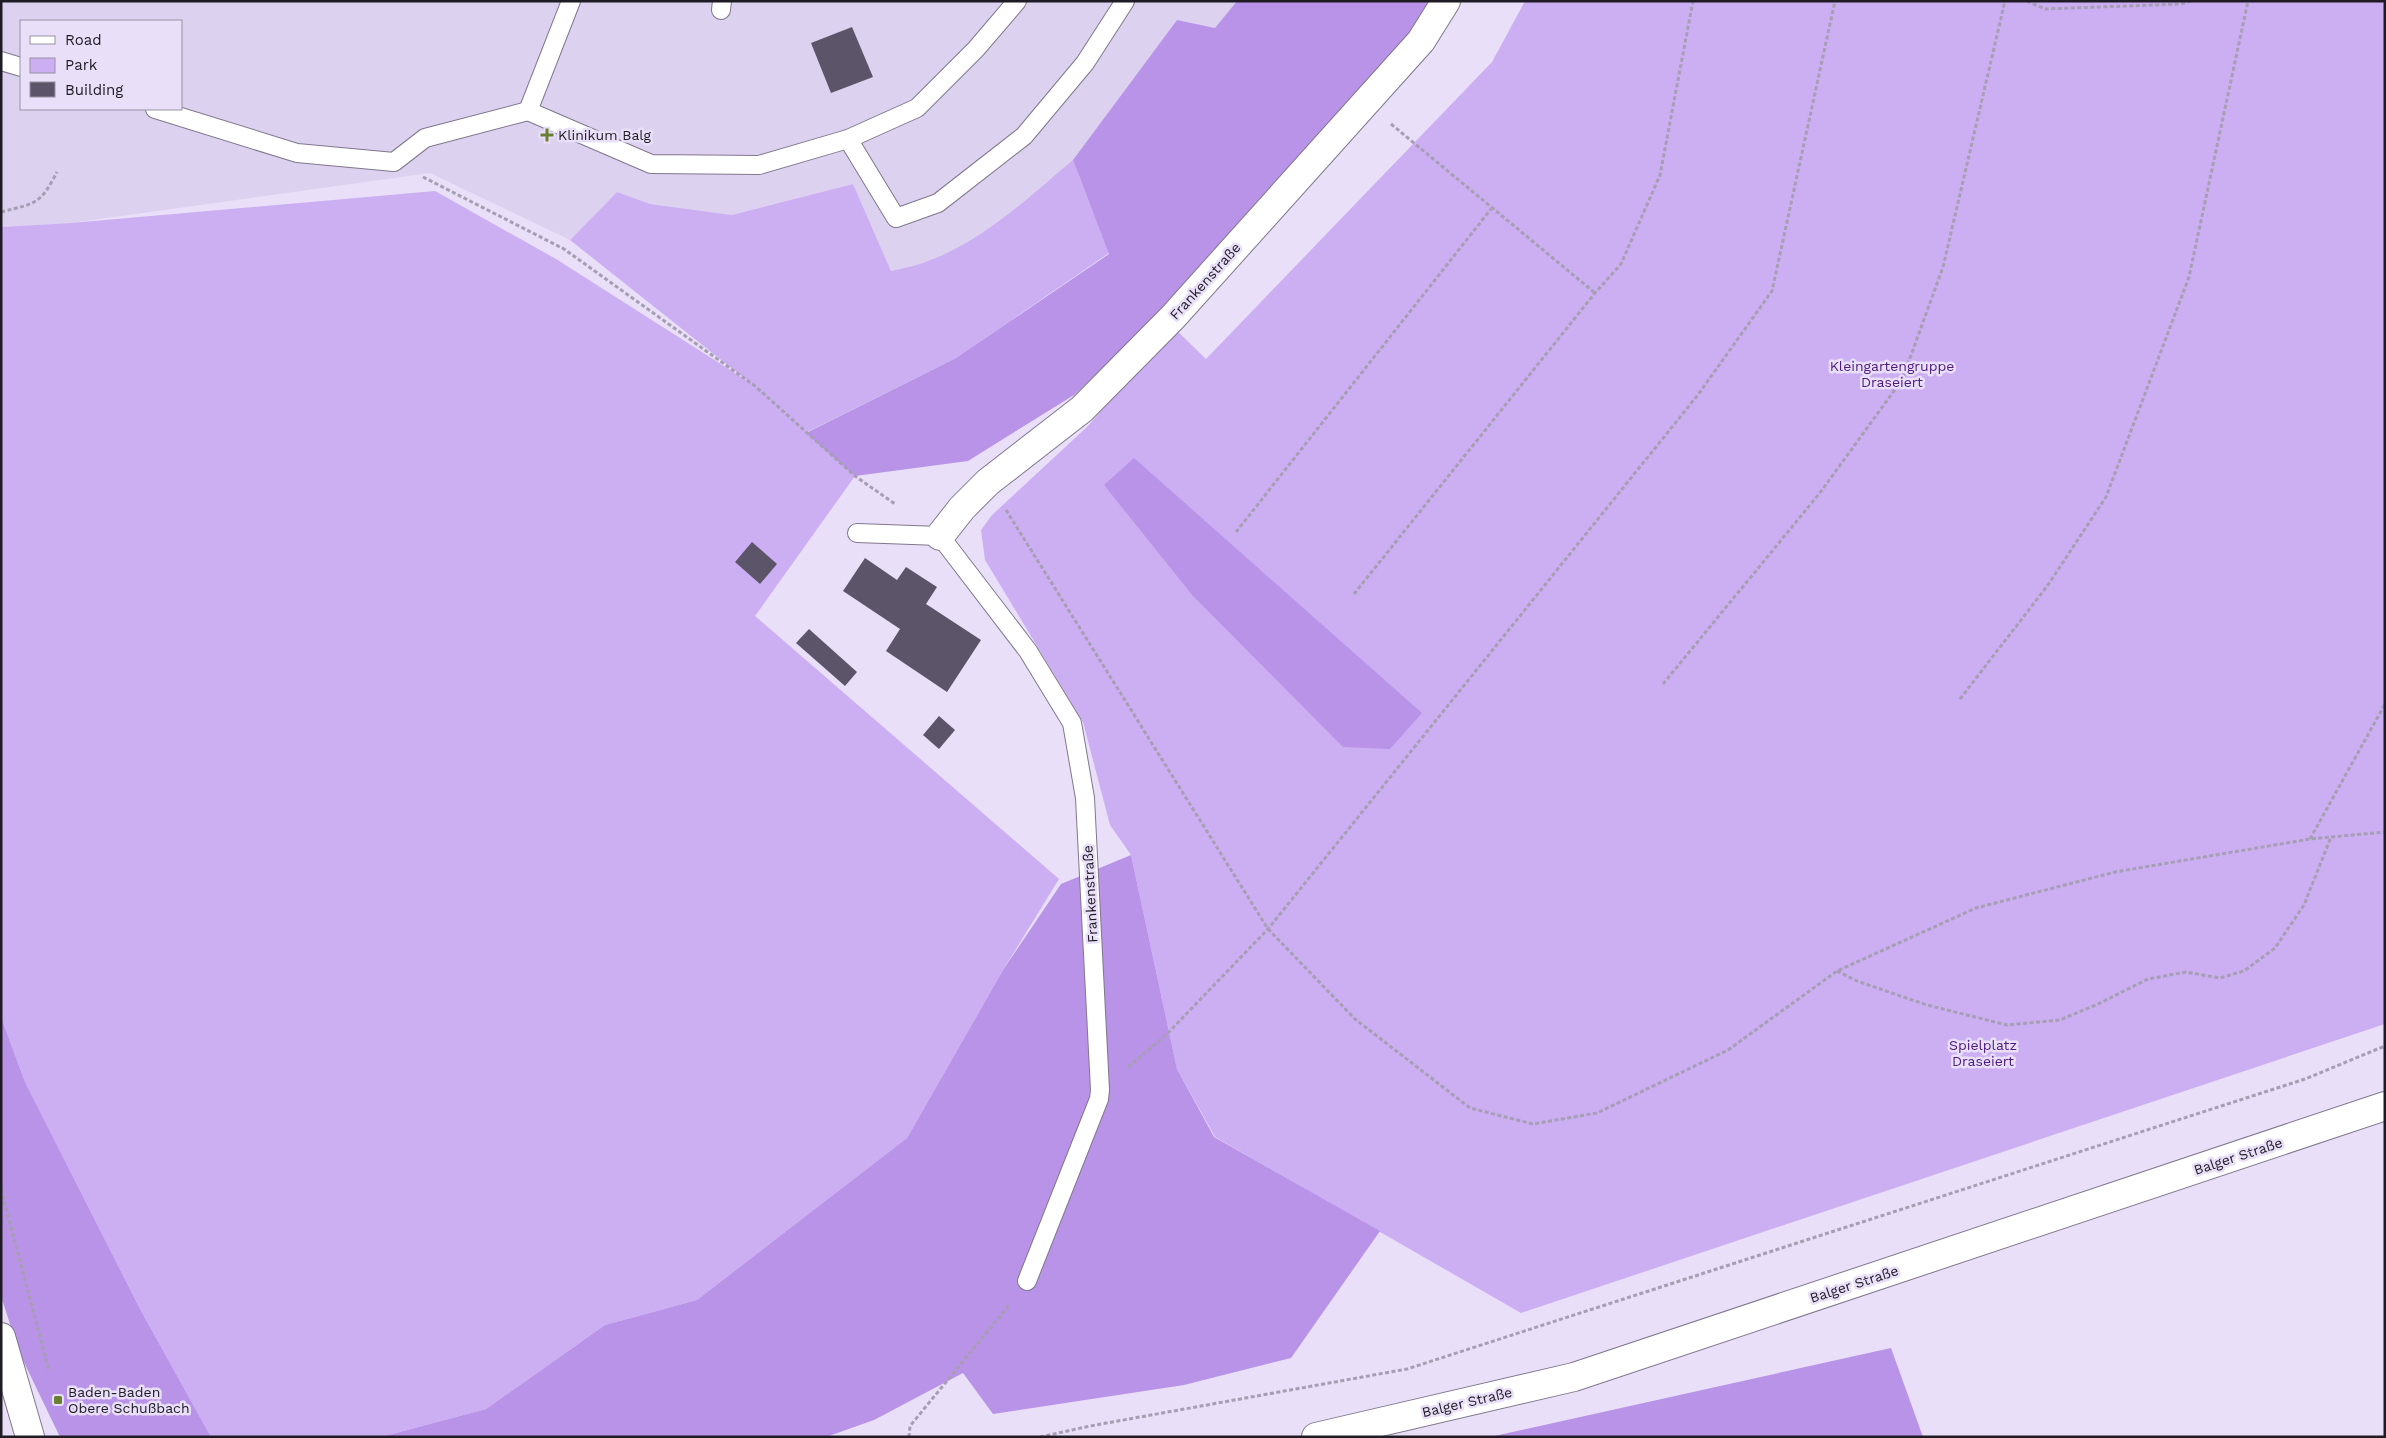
<svg xmlns="http://www.w3.org/2000/svg" width="2386" height="1438" font-family="'Work Sans',sans-serif">
<rect width="100%" height="100%" fill="#e9dff8"/>
<path fill="#ddd1f0" fill-rule="evenodd" d="M1,1h1236l-22,27 -38,-8 -104,140 -73,61 -34,23 -38,18 -37,9 -38,-87 -121,31 -82,-11 -33,-12 -47,48 -140,-67 -359,50 -70,4zM21,21h160v88h-160z"/>
<g fill="#ccaff3">
<polygon points="1525,1 2385,1 2385,1024 1521,1313 1215,1137 1177,1069 1131,855 1110,825 1083,722 985,560 981,530 992,515 1088,426 1174,328 1206,359 1492,62"/>
<path d="M1073,160l36,93 -153,105 -149,74 48,44 -100,140 304,263 -56,91 -96,168 -210,162 -92,25 -119,84 -105,28h-170l-71,-128 -115,-227 -24,-65v-790l70,-4 364,-32 121,68 193,123 -179,-142 47,-48 33,12 82,11 121,-31 38,87c12,-3 25,-5 37,-10 56,-20 100,-64 145,-101z"/>
</g>
<g fill="#b893e7">
<polygon points="1237,1 1446,1 1164,311 1074,395 968,461 855,476 806,433 956,358 1109,254 1073,160 1177,20 1215,28"/>
<polygon points="1134,458 1422,713 1390,749 1343,747 1193,596 1104,485"/>
<polygon points="1131,855 1177,1069 1214,1137 1380,1231 1291,1358 1184,1385 993,1414 963,1373 874,1420 826,1437 381,1437 486,1409 605,1325 697,1300 907,1138 1003,970 1061,884"/>
<polygon points="1,1017 25,1082 140,1309 211,1437 60,1437 19,1352 1,1296"/>
<polygon points="1891,1348 1923,1437 1490,1437"/>
</g>
<g fill="#5c5468">
<polygon points="852,27 873,77 831,93 811,43"/>
<polygon points="752,542 777,564 760,584 735,562"/>
<polygon points="865,558 897,580 906,567 937,587 926,604 981,640 947,692 886,651 900,629 843,591"/>
<polygon points="809,629 857,672 845,686 796,643"/>
<polygon points="939,716 955,730 939,749 923,735"/>
</g>
<g fill="none" stroke-linecap="round" stroke-linejoin="round">
<g stroke="#80778d" stroke-width="20">
<g id="service">
<polyline points="721,10 722,1"/>
<polyline points="1,61 21,67"/>
<polyline points="155,109 297,153 394,162 425,138 528,111 571,1"/>
<polyline points="528,111 651,164 759,165 848,139 917,108 976,49 1017,1"/>
<polyline points="848,139 896,218 938,203 1024,136 1085,63 1125,1"/>
<polyline points="857,533 940,536 1028,651 1072,723 1085,798 1100,1090 1099,1099 1027,1281"/>
</g>
</g>
<g stroke="#80778d" stroke-width="30">
<polyline id="minor" points="940,536 962,508 988,482 1082,409 1173,317 1421,41 1446,1"/>
</g>
<g stroke="#80778d" stroke-width="30">
<g id="tertiary">
<polyline points="1,1337 30,1437"/>
<polyline points="1316,1437 1574,1377 2385,1106"/>
</g>
</g>
<g stroke="#a69eb2" stroke-width="3" stroke-dasharray="4 2.5" stroke-linecap="butt">
<polyline points="2027,1 2045,9 2181,4 2191,1"/>
<polyline points="1391,124 1595,293"/>
<polyline points="423,177 564,249 755,386 855,476 895,504"/>
<path d="M1,212c35,-9 39,-7 56,-40"/>
<polyline points="1006,510 1268,929 1355,1019 1470,1108 1533,1124 1597,1113 1728,1050 1837,971 1976,908 2115,872 2310,839 2385,832"/>
<polyline points="1236,532 1491,209"/>
<polyline points="1354,594 1595,293 1621,264 1660,175 1693,1"/>
<polyline points="1663,684 1819,494 1902,380 1943,267 2005,1"/>
<polyline points="1960,699 2048,585 2106,497 2189,277 2248,1"/>
<polyline points="2310,839 2385,704"/>
<polyline points="1837,971 1857,981 1927,1005 2007,1025 2060,1020 2098,1004 2148,979 2186,972 2220,978 2244,971 2275,948 2304,905 2331,837"/>
<polyline points="1128,1067 1166,1035 1268,929 1697,396 1772,291 1835,1"/>
<polyline points="1,1189 49,1371"/>
<polyline points="909,1437 910,1426 1010,1304"/>
<polyline points="1040,1437 1090,1426 1407,1369 2305,1079 2385,1046"/>
</g>
<use href="#service" stroke="#fff" stroke-width="18"/>
<use href="#minor" stroke="#fff" stroke-width="28"/>
<use href="#tertiary" stroke="#fff" stroke-width="28"/>
</g>
<g fill="#698032" stroke="#e9dff8" stroke-width="2">
<path d="M544.5 127.5h5v5h5v5h-5v5h-5v-5h-5v-5h5z"/>
<rect x="53" y="1395" width="10" height="10" rx="2.5"/>
</g>
<g text-anchor="middle" dominant-baseline="central" stroke-width="5" stroke-linejoin="round" paint-order="stroke">
<g font-size="14" fill="#1f1b24" stroke="#e9dff8" text-anchor="start">
<text x="558" y="135">Klinikum Balg</text>
<text x="68" y="1392">Baden-Baden<tspan x="68" dy="16">Obere Schußbach</tspan></text>
</g>
<g font-size="14" fill="#1f1b24" stroke="#e9dff8">
<text transform="translate(1205 281) rotate(-48)">Frankenstraße</text>
<text transform="translate(1090 894) rotate(-93)">Frankenstraße</text>
<text transform="translate(2238 1156) rotate(-18)">Balger Straße</text>
<text transform="translate(1854 1284) rotate(-18)">Balger Straße</text>
<text transform="translate(1467 1402) rotate(-13)">Balger Straße</text>
</g>
<g font-size="14" fill="#4e1a7c" stroke="#e9dff8">
<text x="1892" y="366">Kleingartengruppe<tspan x="1892" dy="16">Draseiert</tspan></text>
<text x="1983" y="1045">Spielplatz<tspan x="1983" dy="16">Draseiert</tspan></text>
</g>
</g>
<rect width="2386" height="1438" fill="none" stroke="#1f1b24" stroke-width="5"/>
<rect x="20" y="20" width="162" height="90" fill="#e9dff8" stroke="#9891a3"/>
<rect x="30" y="36" width="25" height="8" fill="#ffffff" stroke="#9891a3"/>
<text x="65" y="45" font-size="15" fill="#1f1b24">Road</text>
<rect x="30" y="58" width="25" height="15" fill="#ccaff3" stroke="#9891a3"/>
<text x="65" y="70" font-size="15" fill="#1f1b24">Park</text>
<rect x="30" y="82" width="25" height="15" fill="#5c5468" stroke="#9891a3"/>
<text x="65" y="95" font-size="15" fill="#1f1b24">Building</text>
</svg>
